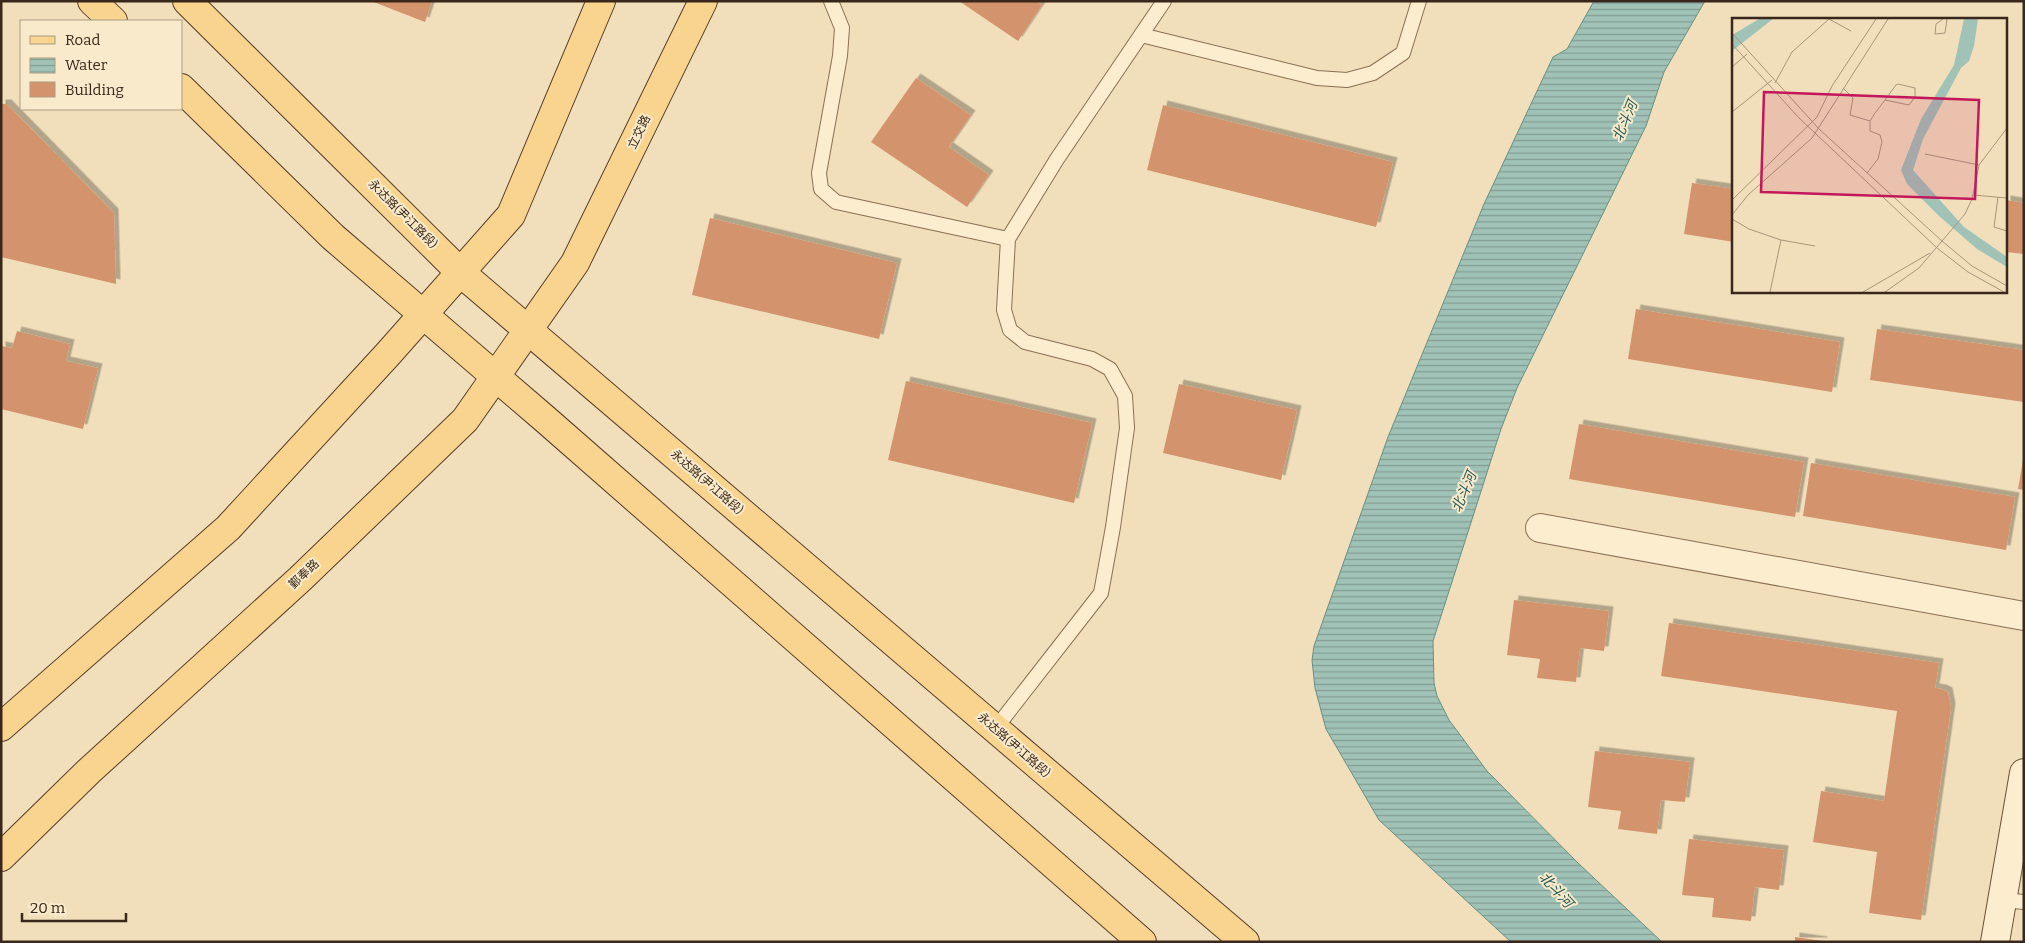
<svg xmlns="http://www.w3.org/2000/svg" width="2025" height="943" font-family="Bitter,'Noto Sans SC',serif">
<defs>
<pattern id="water-rules" width="6" height="5" patternUnits="userSpaceOnUse" patternTransform="scale(1.25)"><rect width="6" height="5" fill="#a0c2b7"/><path d="M0 2.5h6" fill="none" stroke="#839e94"/></pattern>
<filter id="shadow"><feDropShadow dx="4.5" dy="-4.5" stdDeviation="0" flood-color="#0004"/></filter>
</defs>
<rect width="100%" height="100%" fill="#f1dfbb"/>
<polygon fill="url(#water-rules)" stroke="#679084" points="1594,1 1705,1 1664,72 1646,126 1517,388 1501,429 1433,641 1434,683 1437,696 1449,720 1487,771 1578,863 1662,942 1511,942 1379,820 1326,729 1315,688 1312,660 1314,646 1388,437 1484,204 1553,57 1567,49"/>
<g fill="#d3946d" filter="url(#shadow)">
<polygon points="371,1 432,1 425,22"/>
<polygon points="959,1 1036,1 1042,5 1018,41"/>
<polygon points="916,78 971,115 949,147 989,175 967,207 871,142"/>
<polygon points="1,104 7,104 114,213 116,284 1,257"/>
<polygon points="1163,105 1393,162 1376,227 1147,170"/>
<polygon points="1692,183 1734,189 1734,242 1684,234"/>
<polygon points="2006,200 2024,203 2024,254 2006,252"/>
<polygon points="710,218 897,263 879,339 692,295"/>
<polygon points="1636,309 1840,342 1832,392 1628,359"/>
<polygon points="1877,329 2024,350 2024,402 1870,380"/>
<polygon points="17,331 70,344 66,361 98,368 83,429 1,409 1,346 12,348"/>
<polygon points="906,381 1092,423 1074,503 888,460"/>
<polygon points="1179,384 1297,410 1281,480 1163,453"/>
<polygon points="1579,424 1804,462 1795,517 1569,479"/>
<polygon points="2023,460 2024,460 2024,490 2018,489"/>
<polygon points="1811,463 2015,497 2006,550 1803,516"/>
<polygon points="1514,600 1609,611 1604,651 1580,648 1576,682 1537,678 1540,659 1507,655"/>
<polygon points="1669,623 1939,663 1935,688 1942,689 1948,692 1951,708 1921,920 1869,913 1877,852 1813,842 1821,791 1884,801 1897,711 1661,676"/>
<polygon points="1595,751 1690,762 1685,802 1661,800 1657,834 1618,829 1621,811 1588,807"/>
<polygon points="1689,839 1784,850 1779,890 1755,887 1751,921 1712,917 1714,898 1682,895"/>
<polygon points="1795,937 1823,941 1823,942 1795,942"/>
</g>
<g fill="none" stroke-linecap="round" stroke-linejoin="round">
<g stroke="#8a6f54" stroke-width="16">
<g id="lane">
<polyline points="831,1 842,28 840,56 819,173 821,189 836,202 1008,239"/>
<polyline points="1141,35 1317,78 1347,80 1373,73 1403,53 1419,1"/>
<polyline points="995,729 1101,593 1113,527 1127,428 1125,396 1110,369 1092,359 1025,342 1010,330 1004,310 1008,239 1057,159 1164,1"/>
<polyline points="2002,900 2024,902"/>
</g>
</g>
<g stroke="#8a6f54" stroke-width="30">
<polyline id="street" points="1540,528 2024,616"/>
</g>
<g stroke="#6b5037" stroke-width="30">
<polyline id="secondary" points="1995,942 2024,773"/>
</g>
<g stroke="#573d29" stroke-width="30">
<g id="primary">
<polyline points="92,1 113,21"/>
<polyline points="187,1 460,272 1245,942"/>
<polyline points="181,88 333,237 545,419 1142,942"/>
<polyline points="1,727 228,528 388,354 511,215 601,1"/>
<polyline points="1,857 89,771 300,579 465,420 575,263 703,1"/>
</g>
</g>
<use href="#lane" stroke="#fcedcf" stroke-width="14"/>
<use href="#street" stroke="#fcedcf" stroke-width="28"/>
<use href="#secondary" stroke="#fcedcf" stroke-width="28"/>
<use href="#primary" stroke="#f9d48e" stroke-width="28"/>
</g>
<g text-anchor="middle" dominant-baseline="central" stroke-width="4" stroke-linejoin="round" paint-order="stroke">
<g font-size="12" fill="#38271a" stroke="#f8eacb">
<text transform="translate(639 132) rotate(-64)">立交路</text>
<text transform="translate(403 214) rotate(45)">永达路(尹江路段)</text>
<text transform="translate(707 482) rotate(41)">永达路(尹江路段)</text>
<text transform="translate(304 574) rotate(-43)">鄞奉路</text>
<text transform="translate(1014 745) rotate(41)">永达路(尹江路段)</text>
</g>
<g font-size="14" font-style="italic" fill="#285954" stroke="#f8eacb">
<text transform="translate(1625 121) rotate(-67)">北斗河</text>
<text transform="translate(1464 492) rotate(-67)">北斗河</text>
<text transform="translate(1556 890) rotate(48)">北斗河</text>
</g>
</g>
<g transform="translate(1732 18)">
<rect width="275" height="275" fill="#f1dfbb"/>
<path d="M27,1h14l-41,32v-16zM232,1h14l-4,27 -5,15 -8,7 -38,71 -10,31 51,57 43,30v10l-30,-18 -39,-34 -31,-31 -6,-14 20,-51 33,-54z" fill="#a0c2b7"/>
<path fill="none" stroke="#a7957b" stroke-width="1" d="M211,1l-7,5 -1,10 10,-1 2,-14M0,15l87,96 123,112 30,25 35,20M0,26l67,74 138,130 31,24 36,20M0,49l15,-13M43,65l17,-31 37,-33 22,12M111,70l10,10 -3,17 20,6M0,94l40,-32M193,136l54,11M135,155l11,-14 4,-17 -2,-7 -10,-4v-10l5,-8 10,-13 11,-15 2,-1 17,4v9l-6,8 -24,-5M241,177l34,3M266,179l-4,30 13,4M0,182l85,-83 15,-31 44,-67M0,197l16,-20 64,-57 76,-119M0,201l17,10 32,11 -11,52M49,222l34,6M131,274l67,-39M153,274l34,-24 46,-54 7,-15 7,-34 28,-37"/>
<path fill="#c2185b" fill-opacity="0.15" stroke="#c2185b" stroke-width="2.5" d="M32,74l215,8 -4,99 -214,-7z"/>
<rect width="275" height="275" fill="none" stroke="#38271a" stroke-width="2.5"/>
</g>
<rect width="2025" height="943" fill="none" stroke="#38271a" stroke-width="5"/>
<rect x="20" y="20" width="162" height="90" fill="#f8eacb" stroke="#ab9c84"/>
<rect x="30" y="36" width="25" height="8" fill="#f9d48e" stroke="#ab9c84"/>
<text x="65" y="45" font-size="15" fill="#38271a">Road</text>
<rect x="30" y="58" width="25" height="15" fill="url(#water-rules)" stroke="#ab9c84"/>
<text x="65" y="70" font-size="15" fill="#38271a">Water</text>
<rect x="30" y="82" width="25" height="15" fill="#d3946d" stroke="#ab9c84"/>
<text x="65" y="95" font-size="15" fill="#38271a">Building</text>
<path d="M22 913v8h104v-8" fill="none" stroke="#38271a" stroke-width="2.5"/>
<text x="30" y="913" font-size="15" fill="#38271a" stroke="#f8eacb" stroke-width="4" paint-order="stroke">20 m</text>
</svg>
